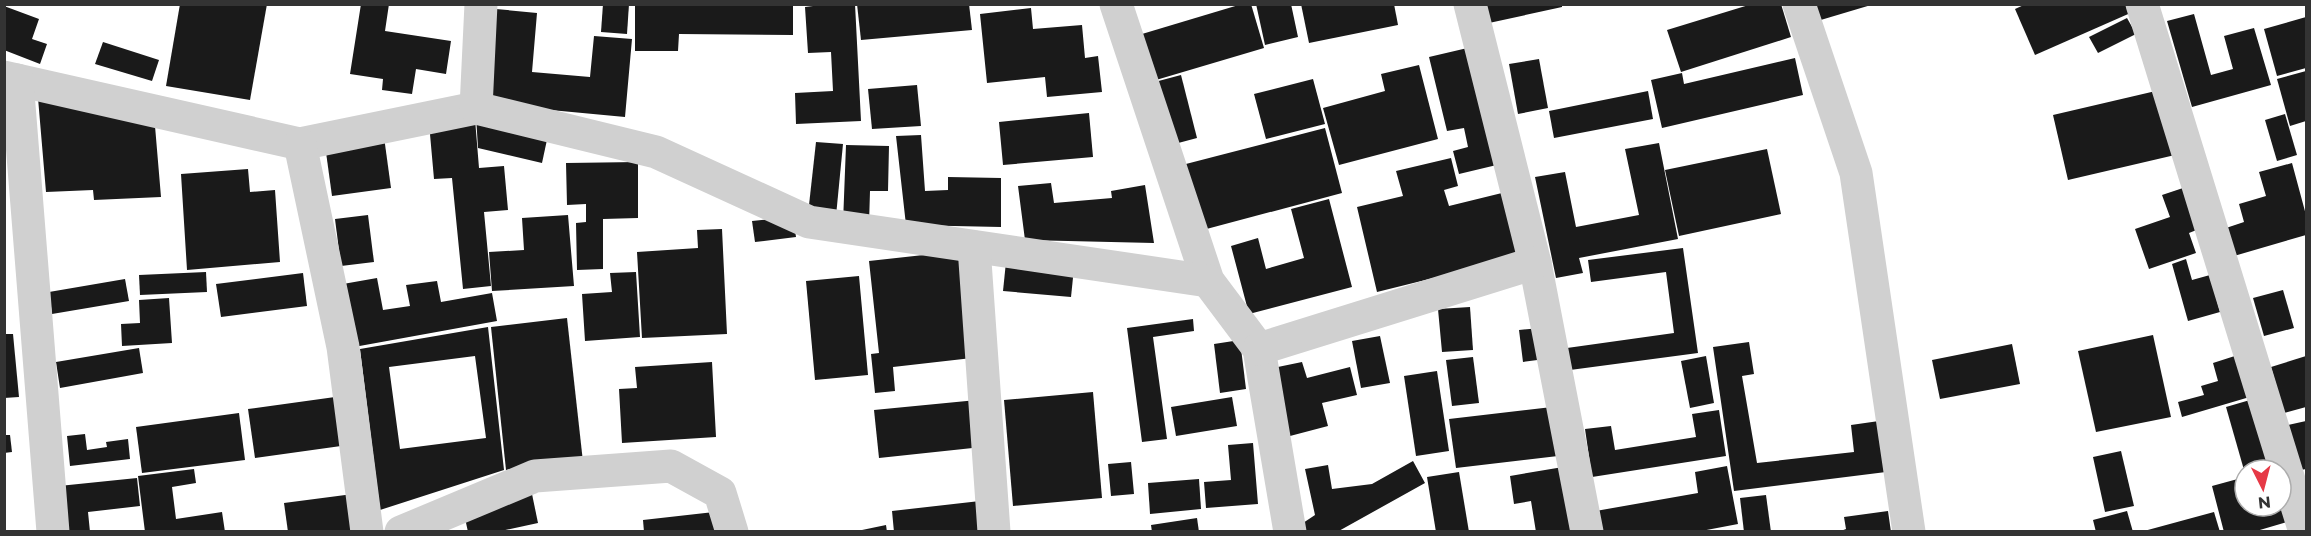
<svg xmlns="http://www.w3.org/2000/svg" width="2311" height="536" font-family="Montserrat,sans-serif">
<rect width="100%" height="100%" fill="#fff"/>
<g fill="#1a1a1a" fill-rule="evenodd">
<polygon points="180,4 267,4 250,100 166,86"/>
<polygon points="361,4 389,4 385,31 451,41 446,74 416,69 412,94 382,90 383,79 350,74"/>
<polygon points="603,4 629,4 627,34 601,32"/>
<polygon points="635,4 793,4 793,35 679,34 678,51 635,51"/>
<polygon points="829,4 855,4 861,121 796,124 795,93 833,91 831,52 808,53 805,7"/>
<polygon points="857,4 969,4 972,30 861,40"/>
<polygon points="1242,4 1251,4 1264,48 1156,80 1142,34"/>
<polygon points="1256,4 1291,4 1298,37 1265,45"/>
<polygon points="1301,4 1394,4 1398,25 1309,43"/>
<polygon points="1485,4 1562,4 1562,7 1489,23"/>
<polygon points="1752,4 1781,4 1791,37 1681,72 1667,30"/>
<polygon points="1809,4 1871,4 1871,5 1814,22"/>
<polygon points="2026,4 2132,4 2135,11 2035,55 2015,9"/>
<polygon points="4,6 39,19 32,39 47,44 40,64 4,50"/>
<polygon points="1031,8 1033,29 1082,25 1085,58 1098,56 1102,92 1047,97 1045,77 987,83 980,14"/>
<polygon points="496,9 537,13 532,72 590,77 594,36 632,39 625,117 487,104"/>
<polygon points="2194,14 2211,75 2233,69 2224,36 2254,28 2271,85 2192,107 2167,21"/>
<polygon points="2306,17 2306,68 2277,76 2264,29"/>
<polygon points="2127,18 2136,34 2098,53 2089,37"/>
<polygon points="103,42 159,60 152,81 95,64"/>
<polygon points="1476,46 1505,163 1459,174 1453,151 1468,147 1464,128 1447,131 1429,57"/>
<polygon points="1795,58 1803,95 1662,128 1651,80 1682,73 1684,84"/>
<polygon points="1539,59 1548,108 1518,114 1509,64"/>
<polygon points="1419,65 1438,139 1339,165 1323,108 1385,91 1381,74"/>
<polygon points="2306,71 2306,121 2290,126 2277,79"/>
<polygon points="1181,75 1197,138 1167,146 1151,83"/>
<polygon points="1313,79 1325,124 1266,139 1254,94"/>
<polygon points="917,85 921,126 872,129 868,89"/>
<polygon points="2160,90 2175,155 2068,180 2053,115"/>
<polygon points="1648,91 1653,119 1554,138 1549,111"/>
<polygon points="38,98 155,126 161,197 94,200 93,190 46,192"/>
<polygon points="1089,113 1093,157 1003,165 999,122"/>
<polygon points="2285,114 2297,155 2277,161 2265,120"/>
<polygon points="476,116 548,135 542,163 478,148"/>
<polygon points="475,119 479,168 504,166 508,210 484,212 491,286 463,289 452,178 434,179 429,123"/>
<polygon points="1325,128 1342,193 1199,231 1182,165"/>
<polygon points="921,135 925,191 948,190 948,177 1001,178 1001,227 906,225 896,136"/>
<polygon points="384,137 391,188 332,196 325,145"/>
<polygon points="816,142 843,144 836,216 808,214"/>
<polygon points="1659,143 1678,239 1579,258 1583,273 1556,278 1535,177 1565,172 1576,227 1639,215 1625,149"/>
<polygon points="846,145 889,146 888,191 870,191 869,224 843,223"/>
<polygon points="1767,149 1781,214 1679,236 1665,170"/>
<polygon points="1451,158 1458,186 1444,190 1449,206 1506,192 1522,256 1377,292 1357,207 1403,196 1396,171"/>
<polygon points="638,162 638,218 603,219 603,269 577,270 576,223 586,222 586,204 567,205 566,163"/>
<polygon points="2292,163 2306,215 2306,235 2234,256 2226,228 2244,222 2239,204 2266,196 2259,172"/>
<polygon points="248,169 250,192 275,190 280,262 187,270 181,174"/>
<polygon points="1051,183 1054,203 1112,198 1111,191 1145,185 1154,243 1025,240 1018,186"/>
<polygon points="2189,186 2204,227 2189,233 2196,253 2149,269 2135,229 2170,217 2162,195"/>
<polygon points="1329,199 1352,287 1249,314 1231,246 1258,238 1266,269 1304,258 1291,209"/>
<polygon points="368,215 374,262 341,266 335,219"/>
<polygon points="568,215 574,286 492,291 489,252 524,250 522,218"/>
<polygon points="793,217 796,237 755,242 752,221"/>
<polygon points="722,229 727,334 642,338 637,252 698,248 697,230"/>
<polygon points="1683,248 1698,353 1570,370 1567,348 1674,333 1666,272 1591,282 1588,260"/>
<polygon points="960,251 972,358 893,367 895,391 875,393 871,354 879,353 869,261"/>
<polygon points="2186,259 2192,280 2210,275 2220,312 2188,321 2172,264"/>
<polygon points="1006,262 1074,268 1071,297 1003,291"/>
<polygon points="206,272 207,292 140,295 139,275"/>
<polygon points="636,272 640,337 585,341 582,294 612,292 610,273"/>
<polygon points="303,273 307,306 221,317 216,284"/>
<polygon points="859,276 868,375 815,380 806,281"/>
<polygon points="377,278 383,310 410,306 406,285 437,281 441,302 492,293 497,321 354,347 343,284"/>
<polygon points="125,279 129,301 52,314 49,292"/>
<polygon points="2283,290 2294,328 2264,336 2253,298"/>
<polygon points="169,298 172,343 122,346 121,324 140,323 139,300"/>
<polygon points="1470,307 1473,350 1442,352 1438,309"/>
<polygon points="567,318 583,462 506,470 491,327"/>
<polygon points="1193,319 1194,331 1153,337 1167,439 1142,442 1127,328"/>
<path d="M488,327l16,143 -124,40 -20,-161zM475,356l11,82 -86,11 -11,-82z"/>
<polygon points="1541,328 1545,359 1523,362 1519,330"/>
<polygon points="4,334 13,334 19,397 4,398"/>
<polygon points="2153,335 2171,417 2096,432 2078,351"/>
<polygon points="1380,336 1390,383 1361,388 1352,341"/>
<polygon points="1240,340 1246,389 1220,393 1214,344"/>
<polygon points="1749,342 1754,374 1742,376 1757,463 1854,452 1851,425 1879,421 1886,472 1734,491 1713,347"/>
<polygon points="2012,344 2020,384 1940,399 1932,360"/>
<polygon points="139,348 143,373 60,388 56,362"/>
<polygon points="2241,354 2253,396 2182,417 2178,402 2204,395 2201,386 2218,381 2213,363"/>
<polygon points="1706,356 1714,403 1690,408 1681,361"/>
<polygon points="2306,356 2306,407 2284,413 2271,367"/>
<polygon points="1473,357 1479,403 1452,406 1446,360"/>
<polygon points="712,362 716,437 622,443 619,389 637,388 635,367"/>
<polygon points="1302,362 1307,378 1350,367 1357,395 1322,403 1328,426 1290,436 1273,368"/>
<polygon points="1437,371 1449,451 1416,456 1404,376"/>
<polygon points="1093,392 1102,498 1013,506 1004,400"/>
<polygon points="335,397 341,446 255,458 248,409"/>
<polygon points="1232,397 1237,426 1176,436 1171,407"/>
<polygon points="977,400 982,447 879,458 874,410"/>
<polygon points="2250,400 2270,466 2244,470 2226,407"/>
<polygon points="1552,407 1558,456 1456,468 1449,419"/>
<polygon points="1719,410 1726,456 1592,477 1585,429 1611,426 1615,450 1696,437 1692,414"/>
<polygon points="239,413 245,460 142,473 136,427"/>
<polygon points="2306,421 2306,469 2301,470 2288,425"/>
<polygon points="85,434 87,450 107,447 106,442 128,439 130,459 70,466 67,436"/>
<polygon points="4,435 10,435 12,452 4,453"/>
<polygon points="1253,443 1258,504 1206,508 1204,482 1231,480 1228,445"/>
<polygon points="2121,451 2134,506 2105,512 2093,457"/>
<polygon points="1413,461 1425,483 1337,532 1307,532 1303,523 1315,515 1305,469 1328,465 1332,489 1372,484"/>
<polygon points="1131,462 1134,494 1111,496 1108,464"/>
<polygon points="1727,466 1738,524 1696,532 1594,532 1590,512 1698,493 1695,472"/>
<polygon points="1563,467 1574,532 1536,532 1531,501 1514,504 1510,476"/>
<polygon points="194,469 196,483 172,487 176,519 222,512 225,532 145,532 138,476"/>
<polygon points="1459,472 1469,532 1436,532 1427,477"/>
<polygon points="2245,477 2245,506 2283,506 2287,522 2253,532 2224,532 2212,486"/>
<polygon points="137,478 140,506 88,512 90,532 65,532 59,486"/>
<polygon points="1199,479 1201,509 1150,514 1148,483"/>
<polygon points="353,494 357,532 288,532 284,503"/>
<polygon points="532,494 538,523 496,532 468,532 463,509"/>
<polygon points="1766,495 1771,532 1744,532 1740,498"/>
<polygon points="980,501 984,532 894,532 892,511"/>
<polygon points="1888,511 1891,532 1838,532 1846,529 1844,517"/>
<polygon points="2127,511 2133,532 2096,532 2093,520"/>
<polygon points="714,512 716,532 644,532 643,520"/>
<polygon points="2214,512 2220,532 2144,532 2144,531"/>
<polygon points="1197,518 1199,532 1152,532 1151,525"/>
<polygon points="886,525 887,532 862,532 862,530"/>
</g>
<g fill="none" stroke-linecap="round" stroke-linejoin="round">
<g stroke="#d0d0d0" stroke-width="33">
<polyline points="1116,4 1208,281 1259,349 1290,532"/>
<polyline points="1470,4 1535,263 1587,532"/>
<polyline points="1799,4 1856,173 1909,532"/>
<polyline points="2142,4 2305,532"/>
<polyline points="4,77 300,144 476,108 656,152 809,222 1208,281"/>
<polyline points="17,80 53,532"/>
<polyline points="476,108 481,4"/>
<polyline points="300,144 343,347 367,532"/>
<polyline points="974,247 994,532"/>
<polyline points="1259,349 1535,263"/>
<polyline points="401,532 535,476 671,466 720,493 732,532"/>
</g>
</g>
<rect width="2311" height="536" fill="none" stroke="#333333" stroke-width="12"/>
<g transform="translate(2263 488) rotate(174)"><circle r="28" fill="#ffffff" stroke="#adadad" stroke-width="1.5"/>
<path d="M0-4.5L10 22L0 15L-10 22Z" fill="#e63946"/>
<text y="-9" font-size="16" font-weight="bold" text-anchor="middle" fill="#333333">N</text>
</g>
</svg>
